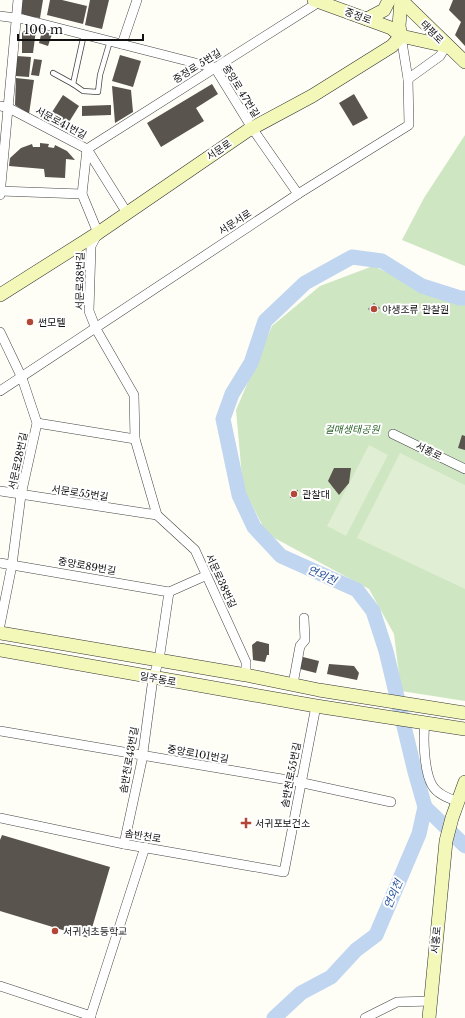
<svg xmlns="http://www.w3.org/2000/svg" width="465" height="1018" font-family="'Libre Baskerville','Noto Sans KR',serif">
<rect width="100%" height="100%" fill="#fefef6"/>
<g fill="#cee6c2">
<polygon points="465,135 465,266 402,240 424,198"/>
<polygon points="373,266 440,296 465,298 465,701 401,691 394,634 369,589 267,534 243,488 236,410 272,326 320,286"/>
</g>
<g fill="#e0eed3">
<polygon points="369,445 388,455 346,536 327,526"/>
<polygon points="400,453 465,485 465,589 357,538"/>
</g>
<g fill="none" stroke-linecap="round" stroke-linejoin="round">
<g stroke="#bfd5f0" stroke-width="15">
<polyline points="425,807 465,846"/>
<polyline points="274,1018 301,993 331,977 356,950 376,935 419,834 425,807 415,772 386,651 373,611 357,590 281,556 254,527 239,495 223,419 232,394 251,363 265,321 305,283 352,257 382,261 422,286 460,298 465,298"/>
</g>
</g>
<g fill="#59544e">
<polygon points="22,0 43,0 40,18 24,16 20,11"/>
<polygon points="50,0 62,0 87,6 83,24 47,15"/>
<polygon points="90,0 109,0 102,29 85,25"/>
<polygon points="453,0 465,0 465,46 455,35 461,22 449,10"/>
<polygon points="27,28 36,30 33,53 22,53 22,33"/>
<polygon points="42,31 52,34 48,46 39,43"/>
<polygon points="120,55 141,61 133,87 112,81"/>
<polygon points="17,56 31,57 29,77 15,76"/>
<polygon points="34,59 42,60 39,76 31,75"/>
<polygon points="16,78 34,80 29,114 15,105"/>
<polygon points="212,84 218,94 196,108 204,121 161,147 147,123"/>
<polygon points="112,86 131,90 133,112 115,123"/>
<polygon points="354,94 368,118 353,126 339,103"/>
<polygon points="63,95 79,106 64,130 47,120"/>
<polygon points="111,105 111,115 82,116 82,106"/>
<polygon points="40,143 49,144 48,147 54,148 55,145 67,151 75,160 66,159 65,178 45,177 44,169 9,166 10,158 21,148 32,144 33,147 40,147"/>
<polygon points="374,303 380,308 374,314 368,309"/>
<polygon points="462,435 465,436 465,450 458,448"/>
<polygon points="334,468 351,468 349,483 339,495 328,481"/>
<polygon points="291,490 298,490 297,498 290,498"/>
<polygon points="257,641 269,644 269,655 267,655 265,662 253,660 252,645"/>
<polygon points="303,657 319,661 316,673 300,669"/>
<polygon points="329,664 354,666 359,673 357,680 327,674"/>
<polygon points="2,835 110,867 89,938 0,911 0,840"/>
</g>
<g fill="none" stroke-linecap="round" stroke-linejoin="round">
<g stroke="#444" stroke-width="6">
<g id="lane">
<polyline points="84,34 73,84 83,91 98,92 100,75 110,41"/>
<polyline points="53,73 73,84"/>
</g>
</g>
<g stroke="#444" stroke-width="10">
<g id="street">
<polyline points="0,16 23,19 215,68 252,128 298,194"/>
<polyline points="122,44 137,0"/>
<polyline points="408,79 440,56 446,46"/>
<polyline points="0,106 9,108 87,149 127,213"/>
<polyline points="87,149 82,194 98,233 91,246 89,311 96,329 134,395 135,439 157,515 195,550 246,662 246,675"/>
<polyline points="87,149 319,2"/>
<polyline points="0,191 82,194"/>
<polyline points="0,195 18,0"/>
<polyline points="0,332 22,378 37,423 21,495 12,565 0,625"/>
<polyline points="0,391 298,194 409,125 408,79 401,36"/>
<polyline points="37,423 135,439"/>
<polyline points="393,434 465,469"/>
<polyline points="0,491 157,515"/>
<polyline points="0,563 169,592 159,660 153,678 142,760 124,844"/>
<polyline points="169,592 205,576"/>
<polyline points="293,684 300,646 305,640 304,618"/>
<path d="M425,723c-2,15 -1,48 7,62 5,9 16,13 26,17"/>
<polyline points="0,731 294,781 391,802"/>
<polyline points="0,818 124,844 284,872 316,706"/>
<polyline points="0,986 91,1016"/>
<polyline points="90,1018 145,847"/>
<polyline points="365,1018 397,1002 431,1001"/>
</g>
</g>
<g stroke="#333" stroke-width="14">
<g id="secondary">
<polyline points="314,0 391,28 401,36"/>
<polyline points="401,0 465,62"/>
<polyline points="401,0 399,26 401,36"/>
<polyline points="367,19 384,10 389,0"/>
<polyline points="0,295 98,233 247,131 312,96 392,46 401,36 446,46"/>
<polyline points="0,633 246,675 319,690 465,713"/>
<polyline points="0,650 316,706 465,729"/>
<polyline points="429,1018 446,841 452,818 465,782"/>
</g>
</g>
<use href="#lane" stroke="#fff" stroke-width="4.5"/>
<use href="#street" stroke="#fff" stroke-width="9"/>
<use href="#secondary" stroke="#f3f7b8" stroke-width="13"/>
</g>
<g fill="#b34737" stroke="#fff" stroke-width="1.5">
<circle cx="374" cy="309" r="4"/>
<circle cx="30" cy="322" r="4"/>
<circle cx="294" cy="494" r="4"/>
<path d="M244 817h4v4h4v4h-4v4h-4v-4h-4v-4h4z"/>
<circle cx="55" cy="931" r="4"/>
</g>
<g text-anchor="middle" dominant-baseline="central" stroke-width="4" stroke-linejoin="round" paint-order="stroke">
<g font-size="10" fill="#111" stroke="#fff">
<text transform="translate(358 16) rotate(20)">중정로</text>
<text transform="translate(432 32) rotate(45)">태평로</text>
<text transform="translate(197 66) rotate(-32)">중정로 5번길</text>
<text transform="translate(241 91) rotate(58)">중앙로 47번길</text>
<text transform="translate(61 123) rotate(28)">서문로41번길</text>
<text transform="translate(219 150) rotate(-34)">서문로</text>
<text transform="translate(235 222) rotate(-33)">서문서로</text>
<text transform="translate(80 281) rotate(-89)">서문로38번길</text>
<text transform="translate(429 451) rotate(26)">서홍로</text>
<text transform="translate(18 461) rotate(-78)">서문로28번길</text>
<text transform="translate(80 493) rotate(8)">서문로55번길</text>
<text transform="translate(87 566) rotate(10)">중앙로89번길</text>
<text transform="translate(221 581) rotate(65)">서문로38번길</text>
<text transform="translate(158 679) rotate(10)">일주동로</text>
<text transform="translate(198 754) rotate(10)">중앙로101번길</text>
<text transform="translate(129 760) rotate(-80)">솜반천로43번길</text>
<text transform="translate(291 775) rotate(-79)">솜반천로55번길</text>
<text transform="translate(143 836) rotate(9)">솜반천로</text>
<text transform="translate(436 940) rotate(-85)">서홍로</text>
</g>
<g font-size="10" fill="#111" stroke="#fff" text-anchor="start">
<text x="382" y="309">야생조류 관찰원</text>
<text x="38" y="322">썬모텔</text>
<text x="302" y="494">관찰대</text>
<text x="255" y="823">서귀포보건소</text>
<text x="63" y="931">서귀서초등학교</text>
</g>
<g font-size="10" font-style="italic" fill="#296327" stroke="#fff">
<text x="352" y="429">걸매생태공원</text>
</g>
<g font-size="11" font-style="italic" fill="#265297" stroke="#fff">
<text transform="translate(322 575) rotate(24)">연외천</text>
<text transform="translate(393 894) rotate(-67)">연외천</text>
</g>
</g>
<path d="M18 34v6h125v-6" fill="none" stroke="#111111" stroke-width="2"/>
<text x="24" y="34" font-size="12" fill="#111111" stroke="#ffffff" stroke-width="3" paint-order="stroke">100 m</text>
</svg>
